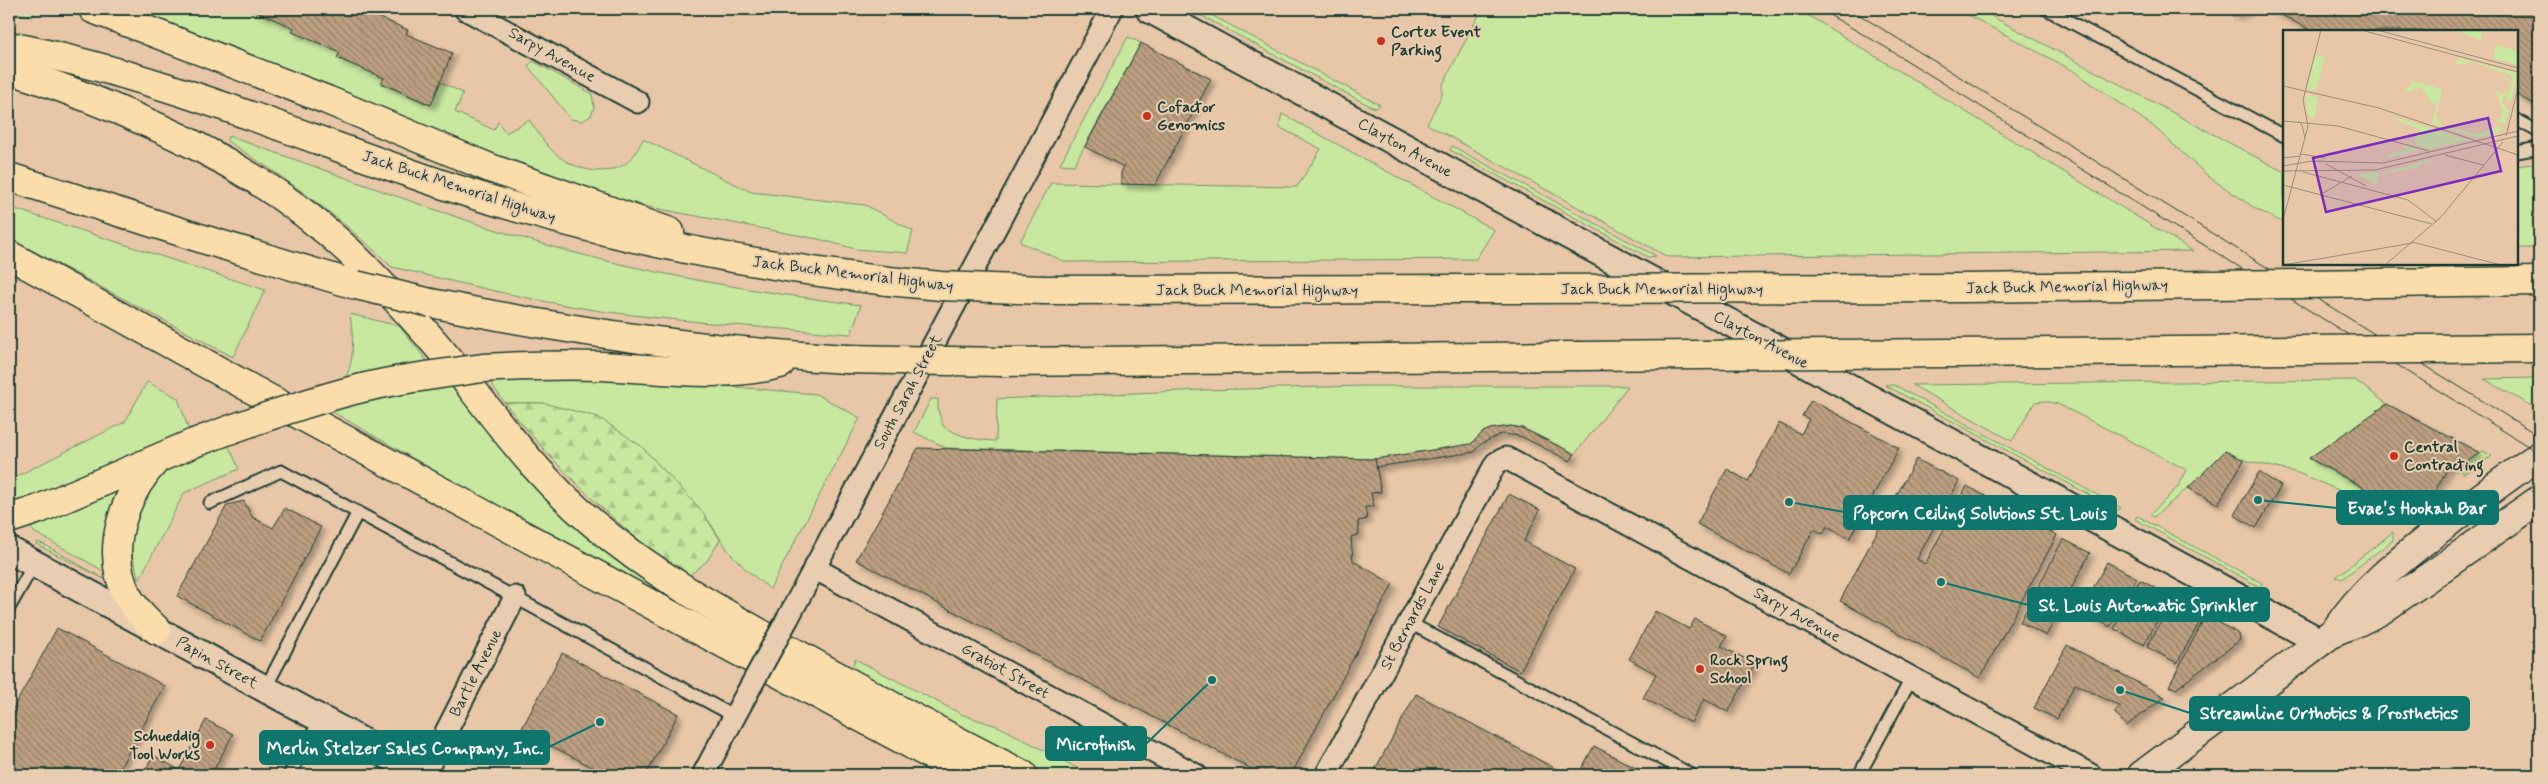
<svg xmlns="http://www.w3.org/2000/svg" width="2548" height="784" font-family="Mynerve,sans-serif">
<defs>
<pattern id="forest-firs" width="22" height="20" patternUnits="userSpaceOnUse" patternTransform="scale(1.25)"><rect width="22" height="20" fill="#c8e79f"/><path d="M5 1l3.5 6h-7zM16 11l3.5 6h-7z" fill="#abc78a"/></pattern>
<pattern id="building-back-hatch" width="6" height="6" patternUnits="userSpaceOnUse" patternTransform="scale(1.25)"><rect width="6" height="6" fill="#bc9f80"/><path d="M-1 5l2 2M0 0l6 6M5-1l2 2" fill="none" stroke="#98836a"/></pattern>
<filter id="shadow"><feDropShadow dx="4.5" dy="4.5" stdDeviation="2.5" flood-color="#0004"/></filter>
</defs>
<rect width="100%" height="100%" fill="#e7c7a7"/>
<filter id="ink" filterUnits="userSpaceOnUse"><feTurbulence type="fractalNoise" baseFrequency=".02" numOctaves="2"/><feDisplacementMap in="SourceGraphic" scale="10" xChannelSelector="R" yChannelSelector="G"/><feConvolveMatrix kernelMatrix="1 2 1 2 8 2 1 2 1" color-interpolation-filters="sRGB"/></filter>
<g filter="url(#ink)">
<g fill="#c8e79f" stroke="#74926a">
<polygon points="9,9 35,9 33,17 9,11"/>
<path d="M132,9h118l44,19 -1,4 47,20 -3,6 47,20 -2,6 48,21 10,-23 23,11 -8,19 39,18 4,-8 8,11 23,-13c8,11 16,25 27,34 17,15 48,24 69,10 9,-6 13,-16 18,-25l108,53 114,13 48,26 -6,22 -51,-4 -38,-10 -169,-32 -68,-19z"/>
<polygon points="1189,9 1200,9 1380,105 1376,108 1370,106"/>
<polygon points="1482,9 1798,9 2193,251 1668,257 1427,124 1442,95 1442,86"/>
<polygon points="1957,9 1978,9 2284,172 2284,223 2256,209 2209,177 2153,126 2072,70"/>
<polygon points="1128,37 1141,43 1074,165 1060,164"/>
<polygon points="533,61 592,94 594,107 591,116 582,121 571,119 528,66"/>
<polygon points="1282,114 1494,230 1476,259 1066,262 1020,242 1051,183 1297,187 1321,149 1279,127"/>
<path d="M228,136c108,37 215,80 325,111 101,28 204,45 308,58l-10,29c-83,-6 -167,-12 -250,-23 -67,-10 -134,-26 -200,-42l-9,-2c-53,-51 -103,-87 -165,-126z"/>
<polygon points="1452,146 1656,256 1648,257 1450,150"/>
<polygon points="2539,163 2539,248 2517,248 2517,166"/>
<polygon points="9,207 265,290 233,357 9,238"/>
<path d="M350,314l49,12 28,35 -81,16c9,-18 7,-44 4,-63z"/>
<polygon points="551,377 654,380 816,394 860,418 770,589 750,573 730,553 702,511 641,446 543,403 505,403 490,382"/>
<polygon points="2539,378 2539,410 2484,379"/>
<polygon points="2355,380 2387,404 2309,459 2409,512 2402,517 2298,473 2244,460 2225,451 2188,488 2154,517 2150,515 2178,487 2187,470 2058,404 2045,401 2035,402 2012,441 1912,385"/>
<polygon points="147,382 178,398 189,431 9,510 9,480 125,422"/>
<polygon points="1885,385 1894,385 2121,508 2118,510"/>
<polygon points="453,386 524,477 568,518 656,586 655,591 487,501 331,411 367,401"/>
<path d="M1363,386h265l-53,68 -53,-26 -11,-2 -21,3 -7,3 -12,12 -96,15 -429,-11 -32,-16 17,-33h7v11l5,16c17,11 32,14 53,15l1,-42 207,-9z"/>
<polygon points="228,444 239,469 184,493 139,580 132,554 131,536 141,499 165,470"/>
<polygon points="2483,451 2492,456 2463,474 2458,467"/>
<polygon points="118,489 105,536 104,571 34,532 30,527 34,521"/>
<polygon points="2137,516 2262,583 2260,587 2135,519"/>
<polygon points="2393,532 2393,540 2342,579 2336,577"/>
<polygon points="38,542 45,545 106,580 38,545 36,544"/>
<polygon points="855,659 963,715 1000,727 1090,775 1045,775 852,669"/>
</g>
<path fill="url(#forest-firs)" stroke="#74926a" d="M505,403h38l55,14 43,29 61,65 18,29 -13,21 -21,17c-70,-54 -126,-105 -181,-175z"/>
<g fill="url(#building-back-hatch)" stroke="#1f3d34" filter="url(#shadow)">
<polygon points="250,9 360,9 408,30 406,34 452,53 431,105 381,83 384,78 337,58 340,52 292,32 294,28"/>
<polygon points="2231,9 2251,9 2233,16"/>
<polygon points="2270,9 2539,9 2539,107 2517,95 2517,31 2312,31"/>
<polygon points="1141,43 1211,79 1155,185 1121,184 1121,172 1124,167 1085,147"/>
<polygon points="1811,400 1899,448 1849,539 1827,526 1823,534 1814,529 1789,574 1697,524 1727,469 1748,481 1779,423 1801,434 1809,419 1802,416"/>
<polygon points="2387,404 2480,453 2458,467 2451,463 2432,496 2409,512 2309,458"/>
<polygon points="1511,426 1522,428 1575,454 1570,461 1520,436 1501,434 1481,444 1474,452 1376,467 1375,459 1471,444 1483,432 1490,429"/>
<polygon points="918,448 1375,459 1381,492 1371,493 1374,507 1365,507 1367,519 1358,521 1359,534 1351,537 1353,561 1393,584 1291,775 1263,775 856,560"/>
<polygon points="2225,451 2244,460 2218,504 2188,488"/>
<polygon points="1916,459 1959,481 1917,559 1925,564 1967,486 2057,535 1980,678 1840,601"/>
<polygon points="2259,472 2281,486 2256,528 2234,515"/>
<polygon points="1509,494 1540,510 1524,541 1575,569 1520,671 1438,627"/>
<polygon points="244,501 252,517 273,528 285,508 321,527 260,641 177,596 227,505"/>
<polygon points="2063,539 2090,553 2046,636 2020,622"/>
<polygon points="2107,562 2137,578 2110,627 2081,611"/>
<polygon points="2140,580 2170,596 2144,645 2114,629"/>
<polygon points="2174,598 2204,614 2177,663 2147,647"/>
<polygon points="1655,611 1689,629 1695,619 1727,636 1721,646 1755,664 1728,712 1704,699 1691,723 1643,698 1656,674 1629,659"/>
<polygon points="2206,615 2239,634 2240,640 2176,689 2169,686"/>
<polygon points="57,628 165,686 116,775 59,775 54,773 53,775 9,775 9,706 13,709"/>
<polygon points="2067,645 2165,697 2126,726 2114,712 2121,707 2075,684 2057,719 2034,708"/>
<polygon points="562,653 678,714 646,775 607,775 521,730"/>
<polygon points="1416,694 1556,769 1567,775 1372,775"/>
<polygon points="206,720 233,734 211,775 143,775 153,755 179,770"/>
<polygon points="1594,746 1649,775 1578,775"/>
</g>
<g fill="none" stroke-linecap="round" stroke-linejoin="round">
<g stroke="#1f3d34" stroke-width="15">
<g id="service">
<polyline points="2046,9 2284,136"/>
<polyline points="2517,120 2539,132"/>
<polyline points="2517,152 2539,148"/>
<polyline points="210,503 281,471 734,716"/>
<polyline points="9,608 34,564"/>
<polyline points="1410,623 1692,775"/>
<polyline points="265,689 358,512"/>
<polyline points="289,775 321,719"/>
<polyline points="1859,775 1912,677"/>
</g>
</g>
<g stroke="#1f3d34" stroke-width="25">
<g id="minor">
<polyline points="465,9 638,102"/>
<polyline points="814,568 1196,775"/>
<polyline points="788,618 1112,9"/>
<polyline points="424,775 515,597"/>
<polyline points="703,775 747,693"/>
<polyline points="1326,775 1496,463 1506,458 2091,775"/>
</g>
</g>
<g stroke="#1f3d34" stroke-width="30">
<g id="tertiary">
<polyline points="1149,9 2321,642"/>
<polyline points="9,550 424,775"/>
</g>
</g>
<g stroke="#1f3d34" stroke-width="31">
<g id="secondary">
<path d="M2335,631c29,-45 73,-77 115,-110 29,-22 58,-45 89,-65"/>
<polyline points="2142,775 2335,631 2356,623 2380,611 2539,500"/>
</g>
</g>
<g stroke="#1f3d34" stroke-width="31">
<g id="motorway">
<polyline points="93,9 327,100 490,168 670,232"/>
<path d="M9,46c149,29 289,89 432,138 146,49 294,79 447,97"/>
<path d="M9,69c128,44 258,98 355,197 39,40 78,83 112,128 37,48 71,91 118,130 60,51 128,88 196,126 77,43 155,85 233,125"/>
<polyline points="9,177 206,240 356,285"/>
<polyline points="9,255 257,392 968,775"/>
<polyline points="1044,290 1475,289"/>
<path d="M431,303c138,28 275,48 415,56"/>
<polyline points="1002,362 1577,356"/>
<path d="M483,368c39,-2 79,-3 119,-2 60,3 119,13 178,-2"/>
<path d="M156,460c-32,35 -52,89 -29,135 7,14 19,24 30,35"/>
<polyline points="9,519 39,509 194,443"/>
</g>
</g>
<use href="#service" stroke="#e9cdb0" stroke-width="11"/>
<use href="#minor" stroke="#e9cdb0" stroke-width="21"/>
<use href="#tertiary" stroke="#e9cdb0" stroke-width="26"/>
<use href="#secondary" stroke="#e9cdb0" stroke-width="28"/>
<use href="#motorway" stroke="#faddab" stroke-width="28"/>
<g stroke="#1f3d34" stroke-width="1">
<polyline points="1819,9 1885,47 2539,453"/>
<polyline points="1850,9 2539,436"/>
</g>
<g stroke="#1f3d34" stroke-width="25" stroke-linecap="butt">
<polyline id="minor-bridge" points="747,693 788,618"/>
</g>
<g stroke="#1f3d34" stroke-width="31" stroke-linecap="butt">
<g id="motorway-bridge">
<polyline points="888,281 941,286 1044,290"/>
<polyline points="356,285 431,303"/>
<polyline points="1475,289 1968,288 2539,281"/>
<polyline points="1577,356 2539,348"/>
<polyline points="846,359 1002,362"/>
<path d="M194,443c53,-20 106,-39 160,-53 43,-11 86,-16 129,-22"/>
</g>
</g>
<use href="#minor-bridge" stroke="#e9cdb0" stroke-width="21"/>
<use href="#motorway-bridge" stroke="#faddab" stroke-width="28"/>
</g>
</g>
<g fill="#c8321e" stroke="#e9cdb0" stroke-width="2">
<circle cx="1381" cy="41" r="5"/>
<circle cx="1147" cy="116" r="5"/>
<circle cx="2394" cy="456" r="5"/>
<circle cx="1700" cy="669" r="5"/>
<circle cx="210" cy="745" r="5"/>
</g>
<g text-anchor="middle" dominant-baseline="central" stroke-width="4" stroke-linejoin="round" paint-order="stroke">
<g font-size="16" font-weight="bold" fill="#1f3d34" stroke="#e9cdb0" text-anchor="start">
<text x="1391" y="32">Cortex Event<tspan x="1391" dy="18">Parking</tspan></text>
<text x="1157" y="107">Cofactor<tspan x="1157" dy="18">Genomics</tspan></text>
<text x="2404" y="447">Central<tspan x="2404" dy="18">Contracting</tspan></text>
<text x="1710" y="660">Rock Spring<tspan x="1710" dy="18">School</tspan></text>
<text x="200" y="736" text-anchor="end">Schueddig<tspan x="200" dy="18">Tool Works</tspan></text>
</g>
<g font-size="16" fill="#1f3d34" stroke="#e9cdb0">
<text transform="translate(552 55) rotate(29)">Sarpy Avenue</text>
<text transform="translate(1405 148) rotate(29)">Clayton Avenue</text>
<text transform="translate(459 187) rotate(18)">Jack Buck Memorial Highway</text>
<text transform="translate(853 274) rotate(7)">Jack Buck Memorial Highway</text>
<text transform="translate(2067 287) rotate(-1)">Jack Buck Memorial Highway</text>
<text x="1662" y="289">Jack Buck Memorial Highway</text>
<text x="1257" y="290">Jack Buck Memorial Highway</text>
<text transform="translate(1761 340) rotate(28)">Clayton Avenue</text>
<text transform="translate(908 392) rotate(-62)">South Sarah Street</text>
<text transform="translate(1797 615) rotate(29)">Sarpy Avenue</text>
<text transform="translate(1413 616) rotate(-62)">St Bernards Lane</text>
<text transform="translate(217 663) rotate(29)">Papin Street</text>
<text transform="translate(1005 671) rotate(29)">Gratiot Street</text>
<text transform="translate(476 673) rotate(-63)">Bartle Avenue</text>
</g>
</g>
<g transform="translate(2283 30)">
<rect width="235" height="235" fill="#e7c7a7"/>
<path d="M172,0h28l-2,10zM213,15l22,6v14l-25,-7zM176,28l58,15 -6,29 -5,-2 7,-21 -2,-4 -39,-13 -18,3zM218,45l9,4 -3,13 -5,10 7,8 -4,14 -9,-3 5,-3 2,-7 -7,-19 6,2 5,-3 2,-10zM130,51l29,8 -6,28 7,9 33,8 23,-8 5,3 -11,4 11,-1 -26,6 -46,-14 5,-21 -6,-1 -10,-15 -17,6zM115,88l36,11 34,11 -37,9 -16,-4 1,-13 5,-2 -24,-10 -5,18zM120,115l17,5 -33,8 1,-4 17,-4zM148,129l-2,5 -5,-1 -9,5 -30,6 -2,-1zM93,142l3,1 -3,13 -11,-8 -12,-2z" fill="#c8e79f"/>
<path d="M33,25l9,2 -9,33 -9,-1zM23,64l12,4 -4,22 -7,-6z" fill="#c8e79f"/>
<path fill="none" stroke="#979079" stroke-width="1" d="M78,0l157,42M94,0l141,38M0,56l96,22 139,47M0,91l55,5 91,25M15,91l4,4 3,13M223,106l12,-48M18,124l24,4M162,125l38,10M0,128l17,-2M43,134l40,22M0,136l29,-5 71,2 135,-32M0,141l92,-1 143,-34M20,142l105,28 29,22M0,155l149,39M37,165l32,-19M0,190l25,-94 -5,-26 18,-70M129,212l89,23M0,235l130,-22M102,235l56,-48 62,-75"/>
<path fill="#7b2cbf" fill-opacity="0.15" stroke="#7b2cbf" stroke-width="2.5" d="M205,88l13,53 -175,41 -13,-54z"/>
<rect width="235" height="235" fill="none" stroke="#1f3d34" stroke-width="2.5"/>
</g>
<path fill="none" stroke="#0f766e" stroke-width="2" d="M2258 500L2337 508M1789 502L1844 512M1941 582L2028 605M2120 690L2190 713M1212 680L1146 744M600 722L549 747"/>
<g fill="#0f766e" stroke="#e9cdb0" stroke-width="2">
<circle cx="2258" cy="500" r="5"/>
<circle cx="1789" cy="502" r="5"/>
<circle cx="1941" cy="582" r="5"/>
<circle cx="2120" cy="690" r="5"/>
<circle cx="1212" cy="680" r="5"/>
<circle cx="600" cy="722" r="5"/>
</g>
<g fill="#0f766e" stroke="#0f766e" stroke-width="2">
<rect x="2337" y="491" width="161" height="33" rx="5"/>
<rect x="1844" y="496" width="272" height="33" rx="5"/>
<rect x="2028" y="588" width="241" height="33" rx="5"/>
<rect x="2190" y="697" width="279" height="33" rx="5"/>
<rect x="1046" y="727" width="100" height="33" rx="5"/>
<rect x="260" y="731" width="289" height="33" rx="5"/>
</g>
<g font-size="18" text-anchor="middle" font-weight="bold" fill="#fff">
<text x="2417" y="514">Evae's Hookah Bar</text>
<text x="1980" y="519">Popcorn Ceiling Solutions St. Louis</text>
<text x="2148" y="611">St. Louis Automatic Sprinkler</text>
<text x="2329" y="719">Streamline Orthotics &amp; Prosthetics</text>
<text x="1096" y="750">Microfinish</text>
<text x="405" y="754">Merlin Stelzer Sales Company, Inc.</text>
</g>
<rect width="2548" height="784" fill="none" stroke="#e9cdb0" stroke-width="30"/>
<rect x="15" y="15" width="2518" height="754" fill="none" stroke="#1f3d34" stroke-width="2" filter="url(#ink)"/>
</svg>
